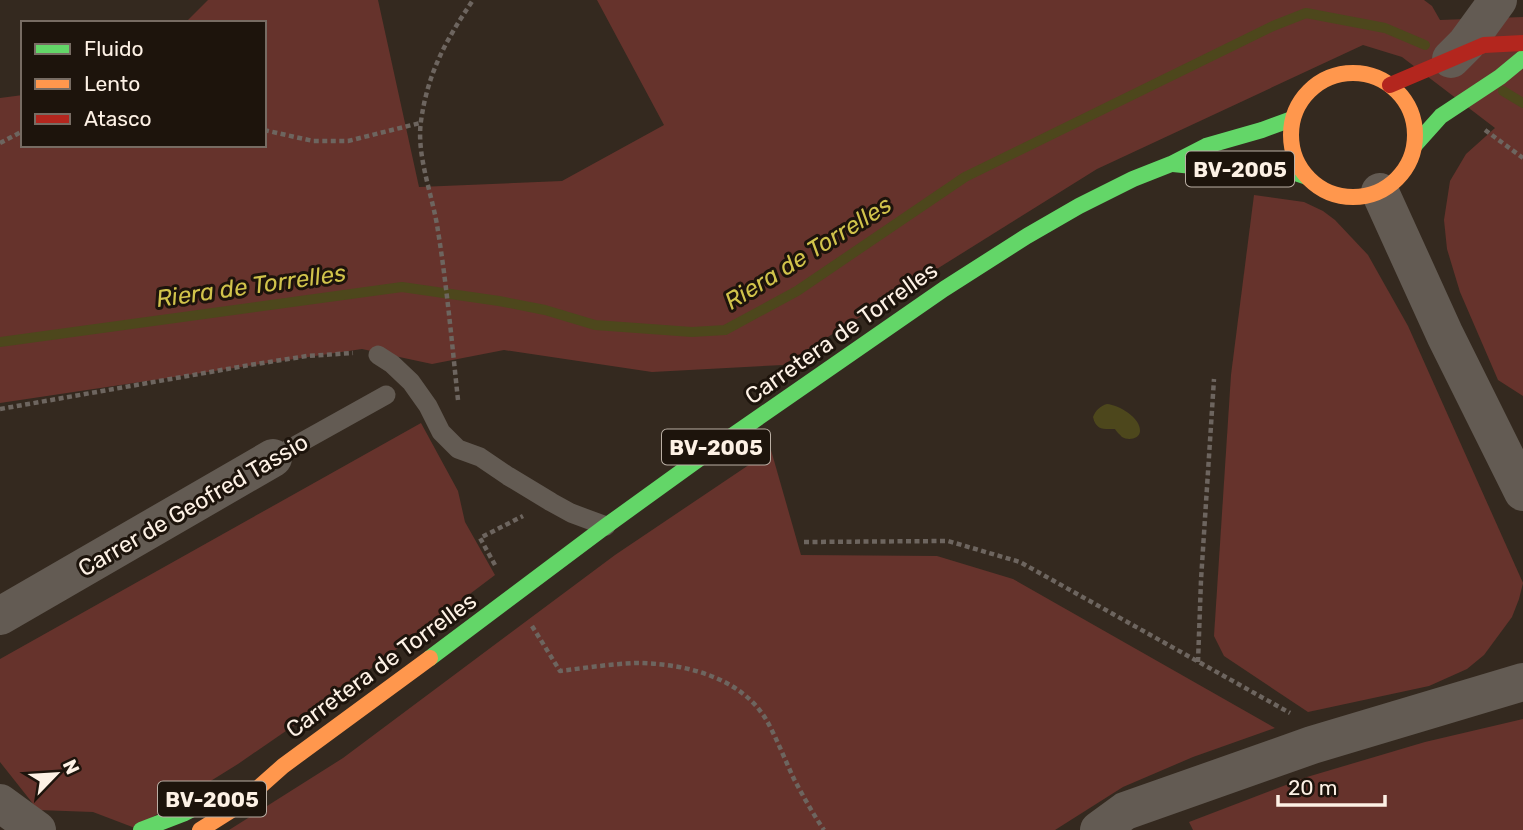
<svg xmlns="http://www.w3.org/2000/svg" width="1523" height="830" font-family="Rubik,sans-serif">
<rect width="100%" height="100%" fill="#34291f"/>
<g fill="#66332c">
<polygon points="208,0 378,0 419,187 562,181 664,125 597,0 1424,0 1432,6 1440,20 1523,17 1523,396 1498,380 1460,292 1447,249 1444,220 1450,181 1466,154 1495,128 1402,57 1363,45 1097,169 783,365 652,372 504,350 432,364 362,349 0,403 0,98 23,95 23,145 264,145 264,23 185,23"/>
<polygon points="1254,195 1304,202 1323,211 1335,220 1368,255 1408,326 1523,583 1519,599 1512,617 1484,655 1467,669 1429,686 1308,712 1224,656 1214,636 1231,375"/>
<polygon points="421,423 458,491 465,522 495,575 312,713 238,764 135,828 93,812 38,810 0,762 0,659"/>
<polygon points="771,450 801,555 937,556 1013,579 1275,728 1193,757 1123,787 1055,830 229,830 343,758 615,555"/>
<polygon points="1523,719 1523,830 1193,830 1189,822 1307,777 1425,742"/>
</g>
<path fill="#4d471c" d="M1107,404c12,1 34,14 33,27 0,8 -12,10 -18,6 -1,-1 -6,-6 -7,-8 -10,0 -19,2 -22,-12 3,-7 7,-11 14,-13z"/>
<g fill="none" stroke-linecap="round" stroke-linejoin="round">
<g stroke="#4d471c" stroke-width="10">
<polyline points="1503,91 1523,103"/>
<polyline points="0,342 402,287 499,301 545,310 595,325 692,332 725,330 797,291 965,177 1273,26 1306,13 1385,28 1425,45"/>
</g>
<g stroke="#6d655f" stroke-width="4.5" stroke-dasharray="5 3.5" stroke-linecap="butt">
<polyline points="264,130 313,141 348,141 420,123"/>
<polyline points="1485,130 1523,158"/>
<polyline points="0,143 23,131"/>
<path d="M458,400c-6,-56 -11,-113 -20,-169 -5,-35 -22,-75 -17,-110 7,-49 25,-81 52,-121"/>
<polyline points="0,409 250,365 307,356 353,353"/>
<polyline points="804,542 948,541 1020,562 1290,713"/>
<polyline points="495,565 480,538 523,516"/>
<path d="M532,626l28,45c24,-3 50,-7 75,-8 47,0 106,13 132,58 10,18 18,39 27,58 9,17 19,35 30,51"/>
<polyline points="1198,662 1201,580 1214,379"/>
</g>
<g stroke="#635b53" stroke-width="19">
<polyline points="378,355 392,364 411,382 428,406 441,432 458,449 480,457 508,476 551,502 571,513 606,526"/>
<polyline points="273,458 386,395"/>
</g>
<g stroke="#635b53" stroke-width="38">
<polyline points="1451,59 1466,44 1498,0"/>
<polyline points="1380,192 1445,335 1523,492"/>
<polyline points="0,616 273,458"/>
<polyline points="0,803 37,830"/>
<polyline points="1099,830 1125,811 1312,745 1523,682"/>
</g>
<g stroke="#63d668" stroke-width="16">
<polyline points="1415,145 1441,116 1500,77 1523,58"/>
<polyline points="1173,164 1222,169 1286,170 1307,177"/>
<polyline points="430,658 606,526 703,456 944,289 1027,236 1079,206 1133,179 1171,164 1206,146 1262,130 1292,119"/>
<polyline points="141,830 185,813 224,793"/>
</g>
<g stroke="#ff974d" stroke-width="16">
<circle cx="1353" cy="135" r="62"/>
<polyline points="200,830 238,806 283,766 430,658"/>
</g>
<polyline stroke="#b3261e" stroke-width="16" points="1390,85 1484,45 1523,43"/>
</g>
<g text-anchor="middle" dominant-baseline="central" stroke-width="6" stroke-linejoin="round" paint-order="stroke">
<g fill="#1d140c" stroke="#baafa4" stroke-width="2">
<rect x="1186" y="151.5" width="108" height="35" rx="5"/>
<rect x="662" y="429.5" width="108" height="35" rx="5"/>
<rect x="158" y="781.5" width="108" height="35" rx="5"/>
</g>
<g font-size="21" font-weight="bold" fill="#fdf1e5">
<text x="1240" y="169">BV-2005</text>
<text x="716" y="447">BV-2005</text>
<text x="212" y="799">BV-2005</text>
</g>
<g font-size="23" fill="#fdf1e5" stroke="#1d140c">
<text transform="translate(841 333) rotate(-35)">Carretera de Torrelles</text>
<text transform="translate(193 505) rotate(-30)">Carrer de Geofred Tassio</text>
<text transform="translate(381 665) rotate(-36)">Carretera de Torrelles</text>
</g>
<g font-size="24" font-style="italic" fill="#d1c34b" stroke="#1d140c">
<text transform="translate(808 253) rotate(-32)">Riera de Torrelles</text>
<text transform="translate(251 286) rotate(-8)">Riera de Torrelles</text>
</g>
</g>
<rect x="21" y="21" width="245" height="126" fill="#1d140c" stroke="#776c63" stroke-width="2"/>
<rect x="35" y="44" width="35" height="10" fill="#63d668" stroke="#776c63" stroke-width="2"/>
<text x="84" y="56" font-size="21" fill="#fdf1e5">Fluido</text>
<rect x="35" y="79" width="35" height="10" fill="#ff974d" stroke="#776c63" stroke-width="2"/>
<text x="84" y="91" font-size="21" fill="#fdf1e5">Lento</text>
<rect x="35" y="114" width="35" height="10" fill="#b3261e" stroke="#776c63" stroke-width="2"/>
<text x="84" y="126" font-size="21" fill="#fdf1e5">Atasco</text>
<g transform="translate(56 774) rotate(65)" stroke="#1d140c" stroke-width="5" paint-order="stroke">
<path d="M0-5L12 26L0 18L-12 26Z" fill="#fdf1e5"/>
<text y="-10" font-size="19" font-weight="bold" text-anchor="middle" fill="#fdf1e5">N</text>
</g>
<path d="M1278 795v10h107v-10" fill="none" stroke="#fdf1e5" stroke-width="3.5"/>
<text x="1288" y="795" font-size="21" fill="#fdf1e5" stroke="#1d140c" stroke-width="5" paint-order="stroke">20 m</text>
</svg>
